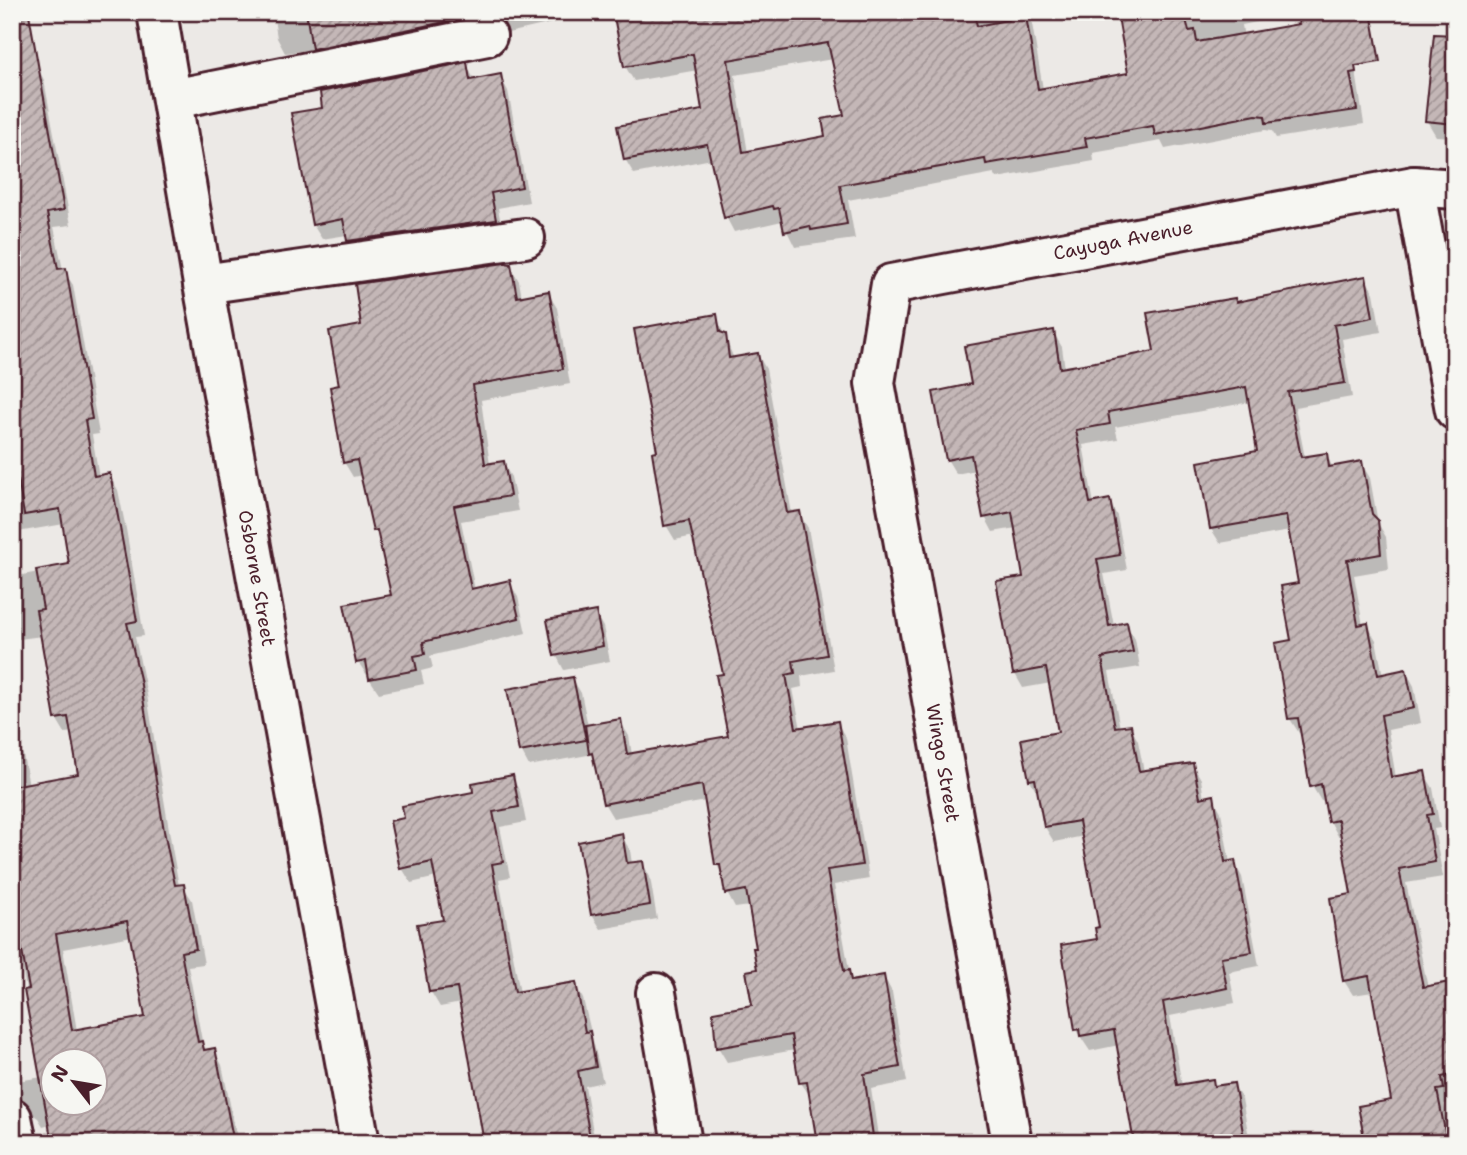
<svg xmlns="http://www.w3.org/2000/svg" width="1467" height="1155" font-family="'Shantell Sans',sans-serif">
<defs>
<pattern id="building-hatch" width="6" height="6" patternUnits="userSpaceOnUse" patternTransform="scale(1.75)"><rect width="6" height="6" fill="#c4b7b7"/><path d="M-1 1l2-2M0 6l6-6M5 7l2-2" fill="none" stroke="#a19495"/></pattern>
</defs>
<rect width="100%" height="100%" fill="#ece9e6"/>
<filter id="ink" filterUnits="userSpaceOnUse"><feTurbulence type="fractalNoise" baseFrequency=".0143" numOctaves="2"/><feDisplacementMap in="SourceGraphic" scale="14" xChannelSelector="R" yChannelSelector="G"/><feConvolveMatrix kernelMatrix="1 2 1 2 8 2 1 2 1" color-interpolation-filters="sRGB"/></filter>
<g filter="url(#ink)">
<g fill="#0003" fill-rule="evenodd">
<polygon points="273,12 601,12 508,33 492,29 322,63 314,49 285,53 277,38"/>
<path d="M615,12h415l13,77 87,-15 -12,-62h175v3l-51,10 5,33h107l10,66 -88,14 -4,-7 -7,-1 -100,19 -4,-8 -68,12 1,8 -97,17 -3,-5 -146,27 7,39 -60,8 -13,-26 -48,11 -8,-15 -14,-58 -78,15 -9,-15 79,-48 -6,-41 -64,11 -9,-15zM833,59l13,58 -19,20 -79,16 -13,-78z"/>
<path d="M12,48l24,17 8,15 27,145 -17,2 9,43 10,15 26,149 -7,1 7,42 10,-2 9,15 8,39 18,107 -9,1 12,58 25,153 7,38h4l9,14 12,64 -16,2 15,80 3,6 8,-2 8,15 16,78h-184l-4,-19 -7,2 -5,-8 -10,-7 -16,2v-31l30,-5 -21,-116 -9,1v-222l11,15 6,30 51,-9 -7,-44 -8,1 -9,-15 -14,-82 -30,4v-63l59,-11 -7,-42 -52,9zM132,936l15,83 -70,12 -14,-82zM52,1060h42v42h-42z"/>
<polygon points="466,64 475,81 500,76 508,91 529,202 498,208 503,235 357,256 347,235 322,239 313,225 324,109"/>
<polygon points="1455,80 1455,137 1436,136 1427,121"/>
<polygon points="510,266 519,281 522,298 548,293 557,308 570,384 481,400 490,465 503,463 511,477 518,511 461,521 475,590 509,582 518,597 526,633 430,656 433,668 421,671 424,684 379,693 358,662 393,596 362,475 353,477 344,462 341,387 363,326"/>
<polygon points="1365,278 1374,293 1381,332 1342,339 1352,397 1295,407 1305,458 1326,455 1333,468 1361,463 1370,478 1378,523 1386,537 1389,569 1354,575 1363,626 1367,625 1376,640 1383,676 1406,671 1414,686 1421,723 1388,730 1396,778 1424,773 1433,788 1440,828 1434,829 1443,877 1406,883 1428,988 1455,983 1455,1091 1449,1092 1451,1103 1444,1104 1452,1143 1367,1143 1360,1107 1393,1101 1373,992 1353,995 1344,981 1353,896 1342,835 1338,836 1330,821 1326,800 1321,801 1312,786 1302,733 1299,733 1290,719 1293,641 1300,585 1290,531 1220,543 1211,529 1259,453 1250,402 1115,427 1118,439 1083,445 1094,504 1109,501 1117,516 1127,570 1104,574 1114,626 1126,624 1135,639 1140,667 1109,672 1120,728 1130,726 1138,741 1144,772 1192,764 1201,779 1204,799 1213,797 1221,812 1230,863 1234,862 1242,877 1259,966 1229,972 1235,1003 1170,1016 1182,1086 1212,1080 1216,1087 1233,1085 1242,1099 1250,1143 1132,1143 1130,1136 1134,1135 1119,1045 1090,1051 1076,1030 1101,928 1084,836 1054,842 1045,827 1039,795 1030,780 1060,734 1051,683 1023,688 1015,674 998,583 1025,578 1016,528 993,532 985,517 976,470 956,474 947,459 973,385 1053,332 1062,347 1065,369 1156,352 1236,304"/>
<polygon points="716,315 734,359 758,355 766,369 792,514 799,513 808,528 834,670 801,676 802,687 793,689 801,729 837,723 846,738 869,879 834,885 850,975 854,982 884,977 892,992 907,1082 871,1089 879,1143 819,1143 811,1097 801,1083 795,1050 727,1062 718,1047 754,1007 759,970 750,906 735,908 727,893 724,877 717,865 706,801 613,818 604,803 593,754 529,766 521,751 572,678 581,693 588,726 620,721 629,736 632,755 730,737 725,675 694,536 675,540 666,525 659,453"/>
<polygon points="595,613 603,627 610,661 564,670 556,655"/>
<polygon points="512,777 520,792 526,822 500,827 510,877 499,879 520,993 575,984 583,999 603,1082 585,1086 595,1143 486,1143 461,1003 440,1007 431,992 419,925 445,921 437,877 411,883 402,868 476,794"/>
<polygon points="621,835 630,850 632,864 642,862 650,877 657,919 601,929 592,915"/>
</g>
<g fill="url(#building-hatch)" stroke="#4a1f2b" stroke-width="2" fill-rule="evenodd">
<polygon points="306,12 458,12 459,19 312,49"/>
<path d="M613,12h361l3,14 49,-10 12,73 90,-16 -11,-61h67l5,19 6,-1 2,12 102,-18 -1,-3 48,-9h25l9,50 -25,4 1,6 -6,1 7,37 -91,13 -1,-7 -9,-1 -101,20 -2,-9 -68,12 2,9 -101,17 -1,-5 -145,26 7,39 -36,6 -1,-4 -26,6 -5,-24 -5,1 -1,-3 -49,12 -17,-74 -83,16 -7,-34 85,-16 -9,-56 -69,13zM828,43l16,72 -22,4 3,17 -82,16 -15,-92z"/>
<path d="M29,14l35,196 -17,3 11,56 8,-1 26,151 -7,1 9,56 16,-3 27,148 -10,2 13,56 24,152 11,54 9,-1 12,65 -15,3 17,90 4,-1 2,9 11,-2 19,95h-182l-20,-109 -8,-44 5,-1 -17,-92v-111l66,-12 -10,-57 -13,2 -19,-109 7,-1 -7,-39 33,-6 -9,-55 -36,6 -12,-73v-427zM127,921l18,96 -73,13 -16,-96zM52,1060h42v42h-42z"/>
<polygon points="1434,34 1455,35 1455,124 1425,121"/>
<polygon points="467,62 470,80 501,74 522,187 491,193 496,220 347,241 343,219 312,225 291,113 322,108 320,92"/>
<polygon points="505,263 511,264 517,297 549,291 563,369 473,385 485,464 504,461 510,496 454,506 471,589 510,580 519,618 423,642 425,654 414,656 417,670 369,679 366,661 356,663 344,604 391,595 377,530 373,531 357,460 343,463 330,387 339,385 329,331 361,325 355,284"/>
<polygon points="1366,276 1373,317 1334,325 1345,383 1288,392 1301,457 1327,453 1329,467 1362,461 1372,514 1378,520 1381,554 1347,560 1358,625 1368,623 1378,675 1406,669 1414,708 1381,715 1391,777 1425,771 1433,814 1427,815 1435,862 1399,869 1423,987 1455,981 1455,1074 1442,1077 1444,1089 1437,1090 1446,1136 1413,1143 1403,1143 1402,1137 1365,1143 1358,1106 1391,1100 1369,976 1343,981 1330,898 1351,894 1338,820 1328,822 1321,784 1310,787 1298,718 1288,719 1275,643 1291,640 1281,586 1298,583 1286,516 1210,529 1198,462 1257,451 1246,387 1108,412 1110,424 1076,430 1090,503 1110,499 1120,555 1097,559 1109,626 1127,622 1133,652 1102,658 1115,727 1131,725 1139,771 1193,763 1200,798 1214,795 1225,862 1235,860 1252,952 1221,957 1227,988 1163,1002 1177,1085 1213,1079 1214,1086 1234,1083 1245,1143 1134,1143 1114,1030 1080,1036 1079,1029 1075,1030 1061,945 1097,939 1095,928 1099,927 1079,821 1044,827 1035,779 1029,780 1021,739 1058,732 1046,668 1013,674 996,581 1023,577 1012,512 983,518 971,455 946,460 933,392 971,384 964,346 1054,330 1060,368 1118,358 1154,351 1147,313 1235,298 1236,302"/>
<polygon points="717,314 720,332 726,334 729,358 758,353 787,513 800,511 827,655 793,661 795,673 786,675 796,728 838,721 862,865 827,870 844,971 849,970 851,981 884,975 900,1067 864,1074 874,1143 817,1143 807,1082 799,1083 791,1035 716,1048 713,1012 752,1005 746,971 757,969 753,948 756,948 746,890 725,894 720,865 715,865 702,785 603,804 592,753 589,754 585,725 621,719 627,754 728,736 716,675 723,674 689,521 664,526 652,452 657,451 634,329"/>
<polygon points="596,611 603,646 554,656 547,620"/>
<polygon points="573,677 586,740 519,752 507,689"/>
<polygon points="513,775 519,807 493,812 503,862 492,864 515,992 576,982 585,1032 590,1031 596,1067 578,1071 591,1143 484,1143 457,988 429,992 417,924 443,920 432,862 400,869 390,821 404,818 402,806 473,792 472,783"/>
<polygon points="622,833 627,863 643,861 650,905 591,915 578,842"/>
</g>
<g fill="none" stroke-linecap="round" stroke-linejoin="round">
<g stroke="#4a1f2b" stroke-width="44">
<g id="minor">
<polyline points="173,99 487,36"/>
<polyline points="1414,186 1455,410"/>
<polyline points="203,284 525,238"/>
<polyline points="656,993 682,1143"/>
<polyline points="12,1118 17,1143"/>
<polyline points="1012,1143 875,383 891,284 1414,186 1455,189"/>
</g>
</g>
<g stroke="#4a1f2b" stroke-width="44">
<polyline id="major" points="157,12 203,284 360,1143"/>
</g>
<use href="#minor" stroke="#f6f6f2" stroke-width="38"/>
<use href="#major" stroke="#f6f6f2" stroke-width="38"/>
</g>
</g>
<g text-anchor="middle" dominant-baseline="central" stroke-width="5" stroke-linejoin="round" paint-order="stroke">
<g font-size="19" fill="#4a1f2b" stroke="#f6f6f2">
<text transform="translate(1123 240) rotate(-11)">Cayuga Avenue</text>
<text transform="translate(257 578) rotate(80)">Osborne Street</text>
<text transform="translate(943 763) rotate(80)">Wingo Street</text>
</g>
</g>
<rect width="1467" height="1155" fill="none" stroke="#f6f6f2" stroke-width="42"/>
<rect x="21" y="21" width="1425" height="1113" fill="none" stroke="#4a1f2b" stroke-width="2.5" filter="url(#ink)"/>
<g transform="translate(74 1082) rotate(301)"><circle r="33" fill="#f6f6f2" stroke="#b1a0a2" stroke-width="2"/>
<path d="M0-5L12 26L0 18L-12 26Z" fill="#4a1f2b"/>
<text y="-10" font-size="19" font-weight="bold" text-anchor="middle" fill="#4a1f2b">N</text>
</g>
</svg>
